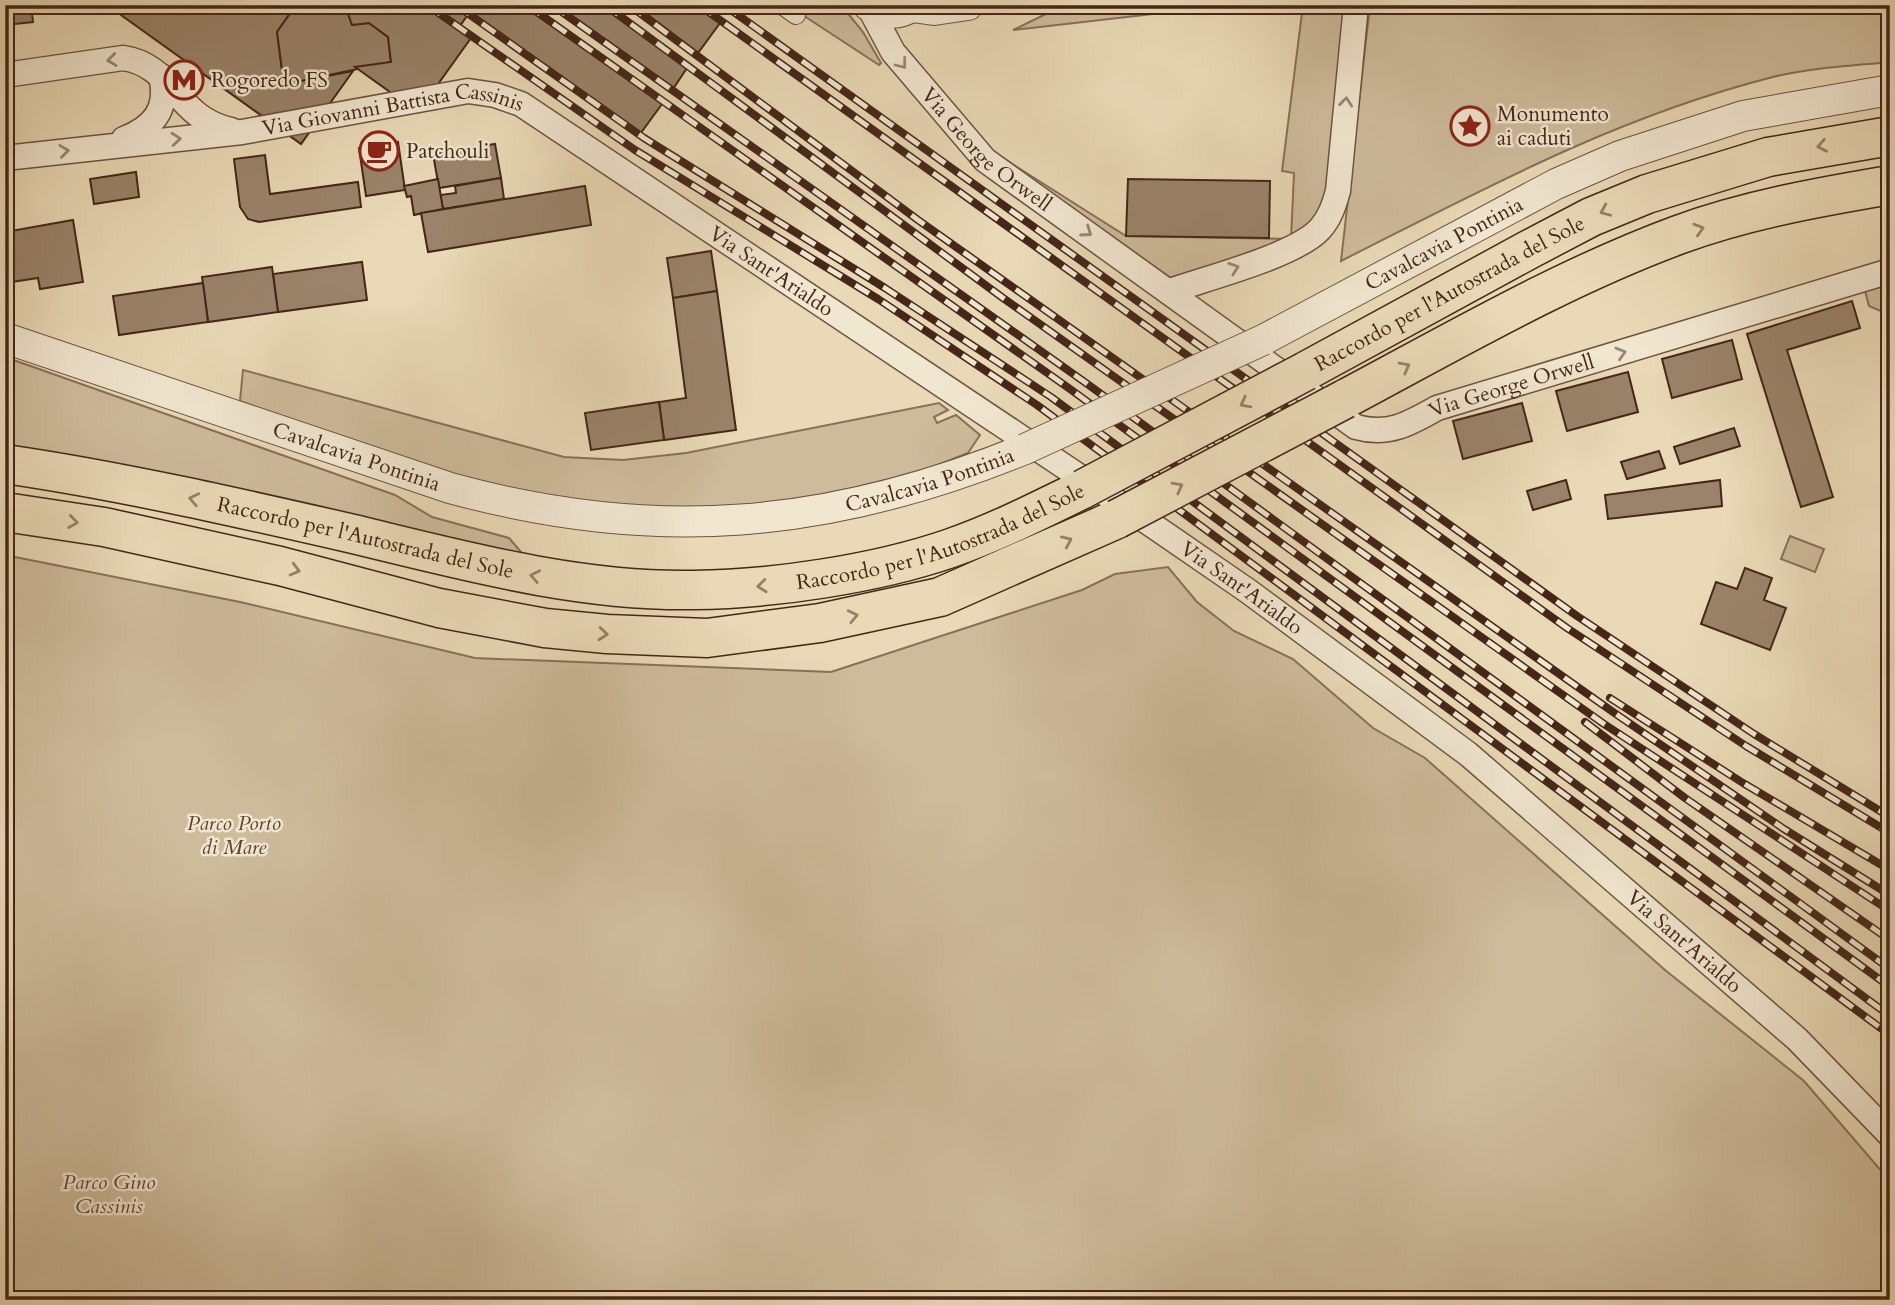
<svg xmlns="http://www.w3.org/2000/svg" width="1895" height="1305" font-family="Cardo,serif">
<rect width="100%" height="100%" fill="#e9d9b6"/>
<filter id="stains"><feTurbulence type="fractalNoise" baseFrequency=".00286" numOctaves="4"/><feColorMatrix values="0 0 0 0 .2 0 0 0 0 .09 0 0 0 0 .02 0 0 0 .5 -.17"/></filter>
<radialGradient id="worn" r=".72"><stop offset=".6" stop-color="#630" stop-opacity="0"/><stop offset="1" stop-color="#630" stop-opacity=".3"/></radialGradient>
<g fill="#cdbb9b" stroke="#897059" stroke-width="2">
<polygon points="1064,5 1231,5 1013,30"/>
<path d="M1303,5h48l-19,185c-6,23 -16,37 -36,49l-121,42 -188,-133 139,88 165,3 3,-66 -12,-2z"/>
<path d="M1370,5h520v57c-40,4 -83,6 -121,16 -155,40 -287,112 -428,183z"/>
<polygon points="842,6 863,32 881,63 879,65 798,12"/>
<polygon points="1890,284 1890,315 1869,306 1865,291"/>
<polygon points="5,357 395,495 432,517 509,538 527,559 35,455 5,441"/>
<polygon points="243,370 564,457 623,460 686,453 939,403 948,410 934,417 937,423 956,415 980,435 968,453 887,485 775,506 648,511 534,494 445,474 240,401"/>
<polygon points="1790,536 1824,549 1815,572 1781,559"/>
<polygon points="5,555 240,602 475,658 831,672 1082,590 1115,574 1168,567 1197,602 1234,631 1293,659 1373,728 1425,758 1665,970 1804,1081 1890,1181 1890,1300 5,1300"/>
</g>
<g fill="#9a836a" stroke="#452617" stroke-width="2">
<polygon points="5,5 31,5 33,22 5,25"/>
<polygon points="107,5 296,5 277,32 282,70 296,82 353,71 301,144"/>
<polygon points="296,5 345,5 352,25 369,23 388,37 391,62 296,82 282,70 277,32"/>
<polygon points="345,5 524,5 662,104 640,134 469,13 458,29 471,38 418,112 355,67 391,62 388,37 369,23 352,25"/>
<polygon points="555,5 604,5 687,68 673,89"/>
<polygon points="635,5 694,5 720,23 698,53"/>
<polygon points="398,142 405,190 366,196 359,148"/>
<polygon points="495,144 501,178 439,188 433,154"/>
<polygon points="265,155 270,194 358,182 361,207 259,222 248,219 240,207 234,159"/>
<polygon points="136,172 139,197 94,204 90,179"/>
<polygon points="501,178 504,199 443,209 440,195 456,193 455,186"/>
<polygon points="438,179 443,209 414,215 411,196 407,197 404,186"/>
<polygon points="1128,179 1270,181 1269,238 1126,236"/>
<polygon points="585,186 591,225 428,252 421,213"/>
<polygon points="73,220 83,282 40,289 38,278 5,283 5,232"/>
<polygon points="711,251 717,291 673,298 667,258"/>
<polygon points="362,262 367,300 278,312 273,274"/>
<polygon points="272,267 278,312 208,322 202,277"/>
<polygon points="203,283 208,322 119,335 113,296"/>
<polygon points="717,291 736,430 664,440 659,402 686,398 673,298"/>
<polygon points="1852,301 1860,328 1787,350 1833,497 1801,507 1747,334"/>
<polygon points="1732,340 1742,379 1672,398 1662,359"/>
<polygon points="1628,372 1638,412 1567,431 1556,391"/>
<polygon points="659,402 664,440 591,450 585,413"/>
<polygon points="1522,403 1532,441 1463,459 1453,421"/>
<polygon points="1734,428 1740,446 1680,464 1674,447"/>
<polygon points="1659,451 1665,468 1627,479 1621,462"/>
<polygon points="1566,480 1571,499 1533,510 1527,491"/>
<polygon points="1720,480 1722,506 1608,519 1605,495"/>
<polygon points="1745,568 1772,578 1764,600 1786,608 1770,650 1701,624 1716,582 1737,589"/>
</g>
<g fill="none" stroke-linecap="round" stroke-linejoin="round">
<g stroke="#6e533f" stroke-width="20">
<polyline id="pedestrian" points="782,5 796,15"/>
</g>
<g stroke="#6e533f" stroke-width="27">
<g id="minor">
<path id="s1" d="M868,5l25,47 92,108 371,267c32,9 53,-3 81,-19l453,-137"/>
<path d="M5,75l118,-17c51,7 52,60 108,72"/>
<path d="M124,139c30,-12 45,-30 37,-63"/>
<path id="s2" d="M5,158l237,-26 226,-41 27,4 26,9 634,423 93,64 220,163 329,285 93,96"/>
<path d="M1170,291c37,-13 125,-35 150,-62 10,-11 14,-24 18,-38l18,-186"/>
</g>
</g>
<g stroke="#6e533f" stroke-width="32">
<g id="tertiary">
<path d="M868,5c16,10 31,11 46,0"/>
<polyline points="912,7 934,10 968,5"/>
<path id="s3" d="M5,338l445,150c205,56 379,41 575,-39"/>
<path id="s4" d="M1263,340l293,-156 64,-28 123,-40 147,-26"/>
</g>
</g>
<g stroke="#452617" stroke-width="41">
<g id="trunk">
<path id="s5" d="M1306,371l224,-122 61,-32 56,-23 121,-37 122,-21"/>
<path d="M1345,399c109,-58 217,-121 333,-164 68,-25 141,-38 212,-50"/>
<path id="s6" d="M5,464c116,17 230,43 344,69 113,27 227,59 345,57 79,-1 182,-16 257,-42 46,-16 89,-38 132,-59"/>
<polyline points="5,512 104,527 280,566 439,608 545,628 607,634 707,638 820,623 940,597 1117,519"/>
</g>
</g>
<use href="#pedestrian" stroke="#f1e6d0" stroke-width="18"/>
<use href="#minor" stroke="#f1e6d0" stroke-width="24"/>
<use href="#tertiary" stroke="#f1e6d0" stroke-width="30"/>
<use href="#trunk" stroke="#e9d9b6" stroke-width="38"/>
<g stroke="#452617" stroke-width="8">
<g id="rail">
<polyline points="427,5 635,150 878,299 1037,405 1890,1035"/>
<polyline points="456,5 644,138 885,288 1051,397 1890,1016"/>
<polyline points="527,5 1070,389 1890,987"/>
<polyline points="552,5 1086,383 1890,969"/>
<polyline points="605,5 1003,298 1604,724 1890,911"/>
<polyline points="629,5 918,220 1613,712 1784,829 1890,895"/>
<polyline points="699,5 1567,628 1746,746 1890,833"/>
<polyline points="724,5 1577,616 1754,734 1890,817"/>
<polyline points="1610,698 1743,783 1890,870"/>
<polyline points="1585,722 1685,798 1890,940"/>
</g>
</g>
<use href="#rail" stroke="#f1e6d0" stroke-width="5" stroke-dasharray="16" stroke-linecap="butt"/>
<g stroke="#6e533f" stroke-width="32" stroke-linecap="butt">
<polyline id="tertiary-bridge" points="1025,449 1263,340"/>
</g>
<g stroke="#452617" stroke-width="41" stroke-linecap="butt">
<g id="trunk-bridge">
<polyline points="1083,489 1306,371"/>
<polyline points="1117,519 1345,399"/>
</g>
</g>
<use href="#tertiary-bridge" stroke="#f1e6d0" stroke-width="30"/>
<use href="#trunk-bridge" stroke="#e9d9b6" stroke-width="38"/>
</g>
<defs><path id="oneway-chevron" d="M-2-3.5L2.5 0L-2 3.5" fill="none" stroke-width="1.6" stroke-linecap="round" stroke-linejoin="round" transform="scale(1.75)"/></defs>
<g stroke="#9b8674">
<use href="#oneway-chevron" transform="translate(112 60) rotate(173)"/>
<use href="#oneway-chevron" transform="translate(902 64) rotate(52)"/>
<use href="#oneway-chevron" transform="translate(1346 102) rotate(-84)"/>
<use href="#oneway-chevron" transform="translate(176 139) rotate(-5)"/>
<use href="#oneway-chevron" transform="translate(64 151) rotate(-7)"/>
<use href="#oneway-chevron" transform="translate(1087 232) rotate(35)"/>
<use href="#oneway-chevron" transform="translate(1234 268) rotate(-20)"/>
<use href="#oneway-chevron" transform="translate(1621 353) rotate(-17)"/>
</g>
<g stroke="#978066">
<use href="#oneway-chevron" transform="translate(1822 146) rotate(169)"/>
<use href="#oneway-chevron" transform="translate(1605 211) rotate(157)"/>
<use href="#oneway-chevron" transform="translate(1699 229) rotate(-17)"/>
<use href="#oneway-chevron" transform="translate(1405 367) rotate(-28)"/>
<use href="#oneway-chevron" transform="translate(1245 403) rotate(152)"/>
<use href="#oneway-chevron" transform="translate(1178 487) rotate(-28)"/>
<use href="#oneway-chevron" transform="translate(194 499) rotate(-168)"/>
<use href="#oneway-chevron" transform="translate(73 522) rotate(8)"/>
<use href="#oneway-chevron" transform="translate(1067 541) rotate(-24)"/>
<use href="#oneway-chevron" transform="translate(295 570) rotate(15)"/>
<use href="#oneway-chevron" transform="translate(535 576) rotate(-169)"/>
<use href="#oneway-chevron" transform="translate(762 586) rotate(174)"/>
<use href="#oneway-chevron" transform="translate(853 616) rotate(-12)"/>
<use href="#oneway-chevron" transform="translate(603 634) rotate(5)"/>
</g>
<defs>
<g id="metro-ring" transform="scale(2.0125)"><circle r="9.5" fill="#f1e6d0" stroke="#8f2418" stroke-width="1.5"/><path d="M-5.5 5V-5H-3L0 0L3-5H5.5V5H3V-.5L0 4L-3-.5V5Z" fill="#8f2418"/></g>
<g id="sight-ring" transform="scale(2.0125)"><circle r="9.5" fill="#f1e6d0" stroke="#8f2418" stroke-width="1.5"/><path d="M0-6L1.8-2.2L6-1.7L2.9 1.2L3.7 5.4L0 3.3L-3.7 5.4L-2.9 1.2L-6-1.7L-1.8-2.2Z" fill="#8f2418"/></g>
<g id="cafe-ring" transform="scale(2.0125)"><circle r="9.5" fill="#f1e6d0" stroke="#8f2418" stroke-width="1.5"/><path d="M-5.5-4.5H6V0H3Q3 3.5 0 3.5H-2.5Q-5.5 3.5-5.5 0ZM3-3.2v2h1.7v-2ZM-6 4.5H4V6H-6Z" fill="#8f2418"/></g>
</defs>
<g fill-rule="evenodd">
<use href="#metro-ring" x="184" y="80"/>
<use href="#sight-ring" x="1470" y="126"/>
<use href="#cafe-ring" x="379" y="151"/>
</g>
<g text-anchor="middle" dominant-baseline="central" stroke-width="5" stroke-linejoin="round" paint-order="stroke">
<g font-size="21" fill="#452617" stroke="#f1e6d0" text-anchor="start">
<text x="211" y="80">Rogoredo FS</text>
<text x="1497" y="114">Monumento<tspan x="1497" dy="24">ai caduti</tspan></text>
<text x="406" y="151">Patchouli</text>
</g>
<g font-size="21" fill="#452617" stroke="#f1e6d0">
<text stroke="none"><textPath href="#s2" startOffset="392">Via Giovanni Battista Cassinis</textPath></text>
<text stroke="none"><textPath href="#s1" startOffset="189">Via George Orwell</textPath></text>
<text stroke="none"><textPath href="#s4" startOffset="205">Cavalcavia Pontinia</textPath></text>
<text stroke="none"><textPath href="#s2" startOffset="824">Via Sant'Arialdo</textPath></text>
<text stroke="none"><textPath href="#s5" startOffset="163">Raccordo per l'Autostrada del Sole</textPath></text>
<text stroke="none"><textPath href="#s1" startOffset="816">Via George Orwell</textPath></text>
<text stroke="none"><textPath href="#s3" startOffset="371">Cavalcavia Pontinia</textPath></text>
<text stroke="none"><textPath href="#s3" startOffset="957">Cavalcavia Pontinia</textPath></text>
<text stroke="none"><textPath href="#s6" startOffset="956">Raccordo per l'Autostrada del Sole</textPath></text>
<text stroke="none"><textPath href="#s6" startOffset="368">Raccordo per l'Autostrada del Sole</textPath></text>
<text stroke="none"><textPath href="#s2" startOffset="1391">Via Sant'Arialdo</textPath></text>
<text stroke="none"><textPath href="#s2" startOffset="1958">Via Sant'Arialdo</textPath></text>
</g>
<g font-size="21" font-style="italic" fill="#604431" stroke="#f1e6d0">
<text x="234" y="823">Parco Porto<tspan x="234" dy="24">di Mare</tspan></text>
<text x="109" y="1182">Parco Gino<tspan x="109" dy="24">Cassinis</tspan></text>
</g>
</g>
<rect width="1895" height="1305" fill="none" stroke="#e9d9b6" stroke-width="28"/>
<rect x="7" y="7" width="1881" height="1291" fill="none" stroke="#452617" stroke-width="3.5"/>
<rect x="14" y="14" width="1867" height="1277" fill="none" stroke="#452617" stroke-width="2"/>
<rect width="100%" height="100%" filter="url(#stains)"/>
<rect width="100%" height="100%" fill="url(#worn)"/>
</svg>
